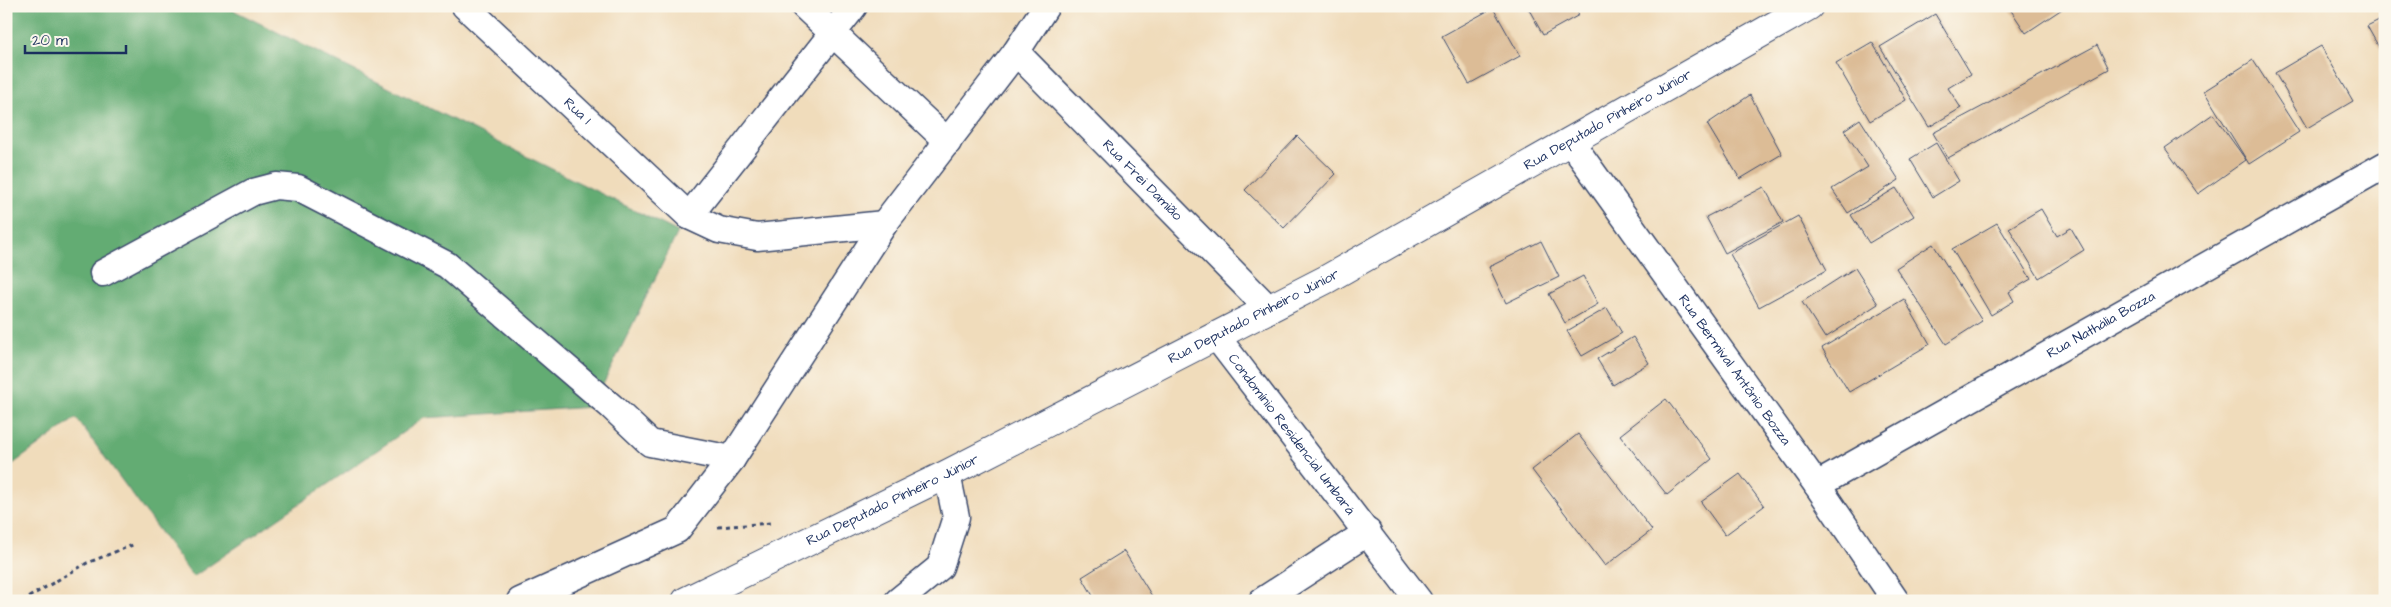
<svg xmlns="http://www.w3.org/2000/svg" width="2391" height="607" font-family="'Architects Daughter',sans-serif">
<rect width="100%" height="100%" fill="#fbf7ec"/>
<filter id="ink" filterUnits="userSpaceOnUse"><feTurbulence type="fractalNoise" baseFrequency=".02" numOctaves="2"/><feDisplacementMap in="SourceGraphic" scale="10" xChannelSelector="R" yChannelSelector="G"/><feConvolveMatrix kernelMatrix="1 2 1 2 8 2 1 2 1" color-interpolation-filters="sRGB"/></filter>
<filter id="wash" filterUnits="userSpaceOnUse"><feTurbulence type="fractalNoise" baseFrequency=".0096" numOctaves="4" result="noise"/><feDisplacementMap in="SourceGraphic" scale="20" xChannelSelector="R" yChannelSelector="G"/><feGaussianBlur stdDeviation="1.12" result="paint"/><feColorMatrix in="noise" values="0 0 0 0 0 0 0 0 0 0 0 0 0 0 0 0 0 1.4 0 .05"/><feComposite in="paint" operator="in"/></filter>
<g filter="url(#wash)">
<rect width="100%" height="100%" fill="#f0dcbb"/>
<polygon fill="#63ac73" stroke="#3f6e68" points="6,6 225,6 678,232 592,407 424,418 193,577 76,418 6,469"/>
<g id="blocks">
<g fill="#dcbc96">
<polygon points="1527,6 1574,6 1579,15 1543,35"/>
<polygon points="2008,6 2061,6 2062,9 2026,33"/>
<polygon points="1493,8 1520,56 1469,84 1442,36"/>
<polygon points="1935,14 1971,74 1948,88 1961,108 1929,127 1880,47"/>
<polygon points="2385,17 2385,58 2367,26"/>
<polygon points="1872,42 1906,100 1870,121 1836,63"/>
<polygon points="2097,45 2109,69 1948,158 1933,133"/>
<polygon points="2321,46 2353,101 2307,128 2275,73"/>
<polygon points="2253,60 2299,132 2249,164 2204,91"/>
<polygon points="1750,95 1782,154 1740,179 1707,124"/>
<polygon points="2213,114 2246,160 2198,194 2165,148"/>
<polygon points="1860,119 1899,180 1848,213 1832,189 1868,167 1844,130"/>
<polygon points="1297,136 1336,174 1284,228 1245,190"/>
<polygon points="1936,143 1959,181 1933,197 1910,159"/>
<polygon points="1764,187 1783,222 1725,253 1706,217"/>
<polygon points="1896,188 1914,216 1869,243 1851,215"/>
<polygon points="2041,209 2057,236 2071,228 2084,250 2039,278 2009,228"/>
<polygon points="1798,216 1827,270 1759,307 1730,254"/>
<polygon points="1997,223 2031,279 2009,292 2014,301 1991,315 1952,249"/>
<polygon points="1541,241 1559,277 1506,303 1489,267"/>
<polygon points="1933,244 1982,321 1946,344 1896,268"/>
<polygon points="1855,268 1878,304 1825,338 1802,302"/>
<polygon points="1583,276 1598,304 1565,323 1549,294"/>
<polygon points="1904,299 1930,344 1849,392 1822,348"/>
<polygon points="1607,308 1622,333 1582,356 1567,331"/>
<polygon points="1633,337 1649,363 1613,385 1597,359"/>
<polygon points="1666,399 1712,459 1667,495 1620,435"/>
<polygon points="1578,434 1652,530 1605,566 1532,470"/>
<polygon points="1740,474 1764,506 1725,535 1701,502"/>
<polygon points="1124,551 1155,601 1096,601 1082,577"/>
</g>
</g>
</g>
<g filter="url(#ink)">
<use href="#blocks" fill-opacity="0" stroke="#3b496c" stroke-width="1"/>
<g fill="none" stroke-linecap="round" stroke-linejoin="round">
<g stroke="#3b496c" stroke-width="29">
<g id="street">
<path id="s1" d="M465,6l224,210 30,14 38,7 127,-13"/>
<polyline points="804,6 948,142"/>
<path id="s2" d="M1016,52l253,257"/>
<path id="s3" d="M1570,141l247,344 79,116"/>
<polyline points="689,216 854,6"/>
<polyline points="103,273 253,192 276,186 298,188 447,265 612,407 650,443 732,459"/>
<path id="s4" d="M1216,336l203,265"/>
<path id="s5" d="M1817,485l568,-320"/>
<polyline points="520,601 677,530 732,459 884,224 1016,52 1046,6"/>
<polyline points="898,601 940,567 956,517 947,474"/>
<polyline points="1262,601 1368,532"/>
</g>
</g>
<g stroke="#3b496c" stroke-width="30">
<g id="secondary">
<path id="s6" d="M686,601l261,-127 380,-195 482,-273"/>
</g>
</g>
<g stroke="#3b496c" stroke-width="3" stroke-dasharray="4 4" stroke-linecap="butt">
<polyline points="718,527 771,523"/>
<polyline points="22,601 87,563 135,544"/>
</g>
<use href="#street" stroke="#fff" stroke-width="26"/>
<use href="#secondary" stroke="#fff" stroke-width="28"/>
</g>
</g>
<g text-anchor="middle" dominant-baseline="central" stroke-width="4" stroke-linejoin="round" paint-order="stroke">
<g font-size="14" fill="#1b2f5e" stroke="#fbf7ec">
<text stroke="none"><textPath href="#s1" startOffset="154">Rua 1</textPath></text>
<text stroke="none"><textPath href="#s6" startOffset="1040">Rua Deputado Pinheiro Júnior</textPath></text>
<text stroke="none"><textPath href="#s2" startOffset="180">Rua Frei Damião</textPath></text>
<text stroke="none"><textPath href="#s6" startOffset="635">Rua Deputado Pinheiro Júnior</textPath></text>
<text stroke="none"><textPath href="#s5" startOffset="326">Rua Nathália Bozza</textPath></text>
<text stroke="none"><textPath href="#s3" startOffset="282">Rua Bermival Antônio Bozza</textPath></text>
<text stroke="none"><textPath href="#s4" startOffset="124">Condomínio Residencial Umbará</textPath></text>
<text stroke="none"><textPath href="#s6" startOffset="230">Rua Deputado Pinheiro Júnior</textPath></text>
</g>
</g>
<rect width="2391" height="607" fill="none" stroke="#fbf7ec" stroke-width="25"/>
<path d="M25 45v8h101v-8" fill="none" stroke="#1b2f5e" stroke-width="2.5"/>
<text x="32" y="45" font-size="15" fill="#1b2f5e" stroke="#fbf7ec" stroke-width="4" paint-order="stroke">20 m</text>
</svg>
